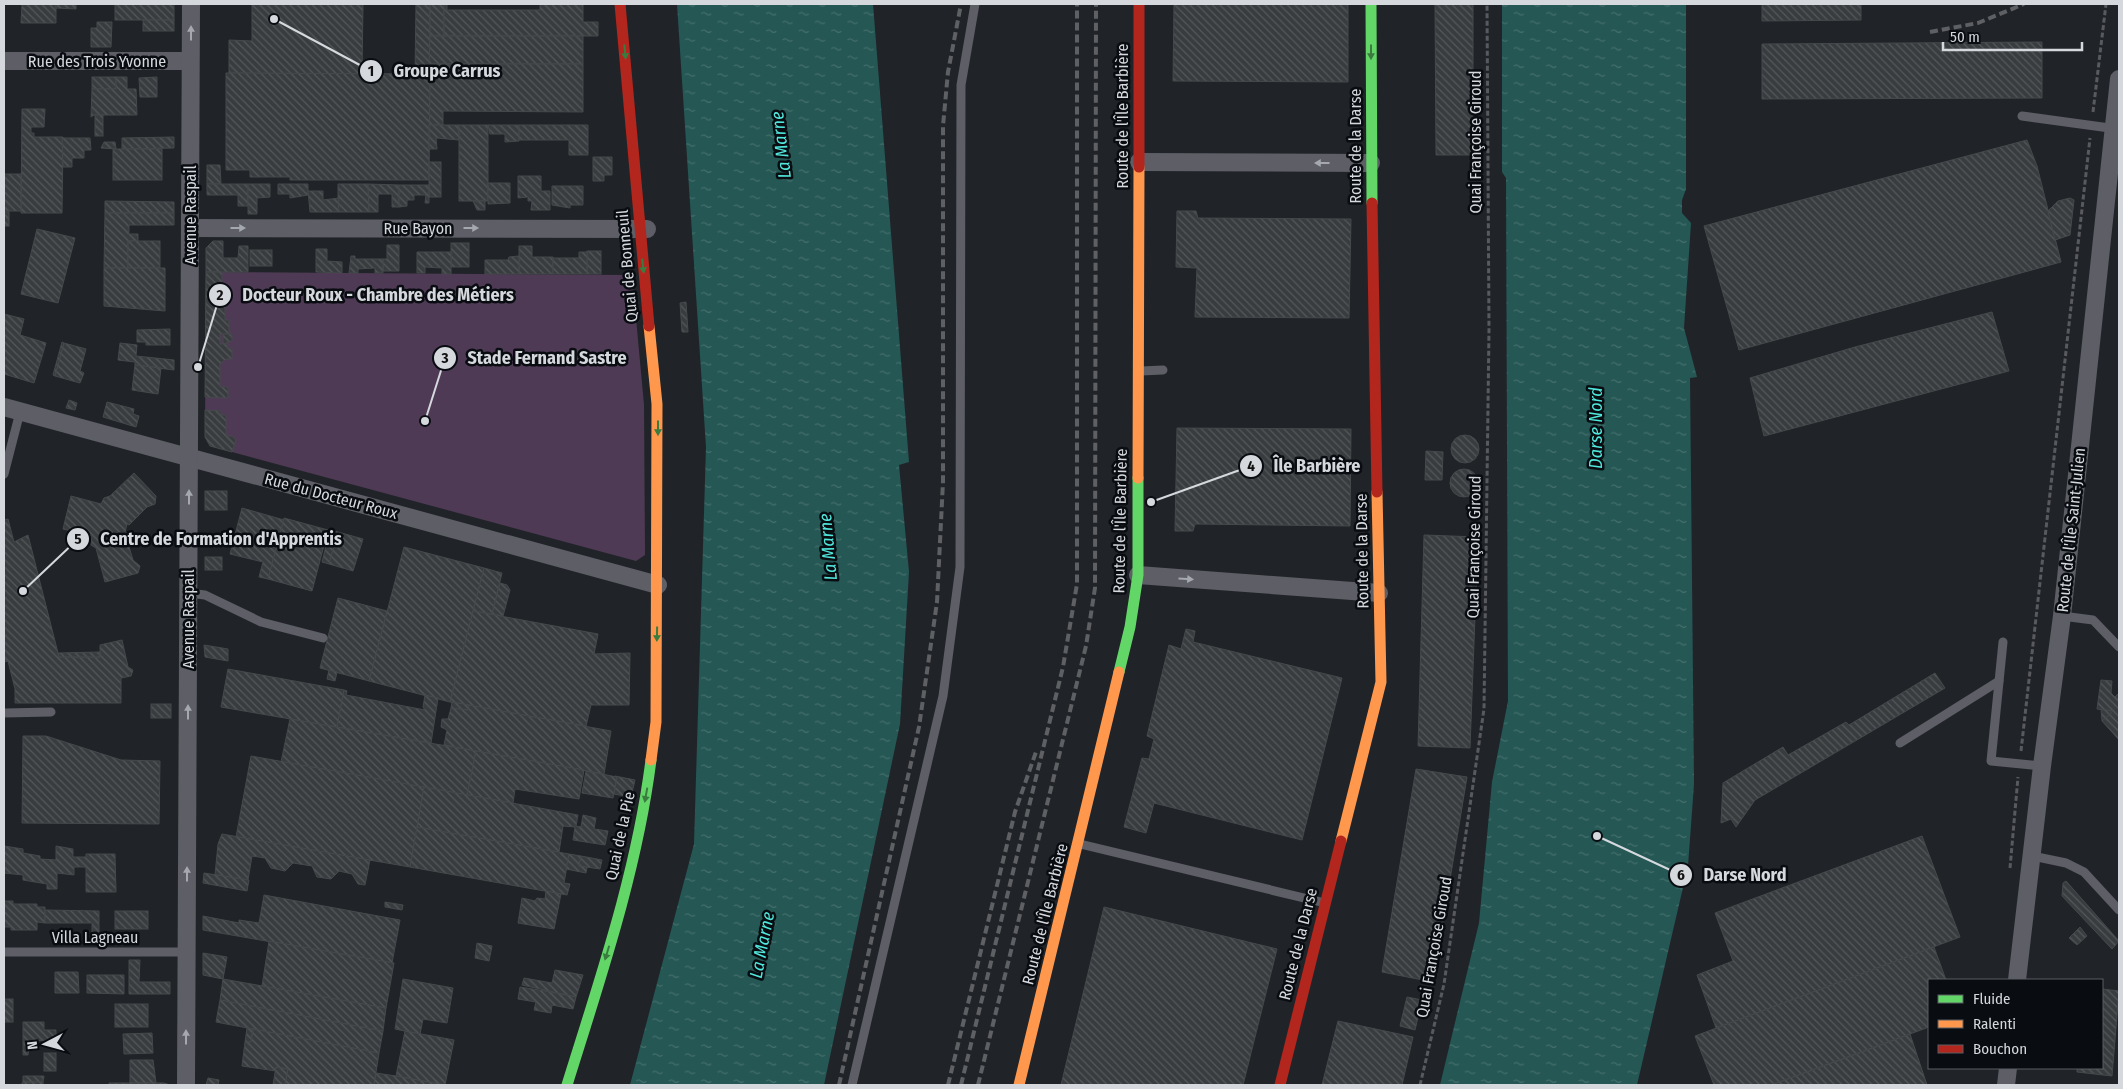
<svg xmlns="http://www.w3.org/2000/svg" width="2123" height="1089" font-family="'Fira Sans Condensed',sans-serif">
<defs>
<pattern id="water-ripples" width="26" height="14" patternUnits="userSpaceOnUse" patternTransform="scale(1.25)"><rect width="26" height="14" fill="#255754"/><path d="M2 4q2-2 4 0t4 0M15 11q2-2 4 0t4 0" fill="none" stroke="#446f6c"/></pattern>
<pattern id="building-back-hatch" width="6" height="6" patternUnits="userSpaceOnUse" patternTransform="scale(1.25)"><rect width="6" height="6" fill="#383c3f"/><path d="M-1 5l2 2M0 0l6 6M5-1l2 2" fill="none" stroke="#54585a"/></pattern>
</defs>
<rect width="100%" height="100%" fill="#202428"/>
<polygon fill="#4f3a55" points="206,272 632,275 644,405 645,555 636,561 210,446 205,437"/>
<g fill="url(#water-ripples)">
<polygon points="677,4 873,4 909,462 899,465 909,572 900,724 824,1085 630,1085 694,844 706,447"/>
<polygon points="1502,4 1686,4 1686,189 1682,200 1682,213 1691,223 1684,328 1697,377 1690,378 1694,784 1688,866 1637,1085 1440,1085 1479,923 1492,782 1508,701 1506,178 1502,172"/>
</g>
<g fill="url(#building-back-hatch)" stroke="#45494b">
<polygon points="22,4 56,4 56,23 21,23"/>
<polygon points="56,4 76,4 76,9 56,8"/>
<rect x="115" y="4" width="59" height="16"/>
<polygon points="252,4 363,4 362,74 229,73 229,40 252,41"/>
<polygon points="416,4 430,4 430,74 415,74"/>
<rect x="430" y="4" width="14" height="32"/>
<polygon points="444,4 447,4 447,10 540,10 540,4 583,4 583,22 598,22 598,36 444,36"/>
<polygon points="1174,4 1348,4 1348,82 1173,81"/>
<polygon points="1435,4 1473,4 1473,155 1436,155"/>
<polygon points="1762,4 1861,4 1861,20 1762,21"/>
<rect x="143" y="20" width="31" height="11"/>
<polygon points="97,22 112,22 111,47 91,47 91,28 97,28"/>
<polygon points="430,36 583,36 583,64 429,64"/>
<polygon points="2042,42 2042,98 1762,99 1762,44"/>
<polygon points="429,64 583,64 583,112 443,111 443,125 429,125"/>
<polygon points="226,73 430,74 429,180 290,180 290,177 250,177 250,170 226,170"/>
<rect x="92" y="77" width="24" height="12"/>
<polygon points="116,77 127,77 127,89 136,89 137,115 94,115 91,117 92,89 116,89"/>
<polygon points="157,77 157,97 140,97 139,78"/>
<polygon points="22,109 45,109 44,127 31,127 31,133 34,133 34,137 63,137 62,213 21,213"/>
<rect x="95" y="115" width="8" height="21"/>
<polygon points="429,125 459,125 459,140 436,138 437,149 429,149"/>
<rect x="459" y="125" width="29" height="76"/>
<polygon points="488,125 519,125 519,141 505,142 505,134 490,134"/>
<polygon points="519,125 588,125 588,155 569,155 569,140 519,140"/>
<polygon points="174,137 174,148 122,149 122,138"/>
<polygon points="62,138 90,138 91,150 84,150 84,158 72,158 72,167 63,167"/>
<polygon points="2027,140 2037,166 2061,262 1739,350 1704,226"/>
<polygon points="104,142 115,142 116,149 101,148"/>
<rect x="113" y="149" width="49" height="31"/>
<polygon points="593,157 612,157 612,175 604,175 604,181 593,181"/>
<rect x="429" y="162" width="12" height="35"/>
<polygon points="207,165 220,165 221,184 207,184"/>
<rect x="4" y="174" width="17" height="37"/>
<polygon points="518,176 541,176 541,191 550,191 550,210 531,210 532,201 528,201 528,197 518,198"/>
<polygon points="488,183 510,183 510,203 488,204"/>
<polygon points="207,184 248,184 248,206 238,206 238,195 207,195"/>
<polygon points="248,184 270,184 270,197 257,198 257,214 248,214"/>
<polygon points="278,184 308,184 308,195 290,198 290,194 278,194"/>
<polygon points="338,184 368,184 369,212 338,212"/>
<polygon points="368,184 399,185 399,207 392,207 392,194 378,194 378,212 369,212"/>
<polygon points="399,185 429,185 429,203 425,203 426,195 414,195 414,200 407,200 407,206 399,207"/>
<polygon points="552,186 583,186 583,205 570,205 570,208 552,205"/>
<polygon points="308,191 323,191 323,200 339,198 338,212 310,212"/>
<polygon points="2070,198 2074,200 2070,235 2055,240 2048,211 2058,201"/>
<polygon points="105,201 174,202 174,213 105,213"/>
<polygon points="473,201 485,201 485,210 477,210"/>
<polygon points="1177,211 1196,211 1198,218 1351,219 1349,318 1195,317 1197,268 1176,267"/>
<rect x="4" y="212" width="5" height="14"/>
<polygon points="105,213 174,213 174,225 129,225 129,234 138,234 138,241 128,241 128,268 104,268"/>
<polygon points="37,229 75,238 58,303 21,294"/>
<rect x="128" y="241" width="32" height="27"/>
<polygon points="213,241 223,241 223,258 238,258 239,246 248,246 248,272 206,272 206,248"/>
<rect x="451" y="243" width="18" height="24"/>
<polygon points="387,245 399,245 399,271 383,271 383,259 387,259"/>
<polygon points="519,246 532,246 532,257 553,257 553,274 519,274"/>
<polygon points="316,249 327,249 327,261 342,262 342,273 316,272"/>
<rect x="250" y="250" width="22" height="16"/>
<rect x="587" y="251" width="14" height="23"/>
<polygon points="417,252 451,252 451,274 442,274 442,268 425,267 425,273 417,273"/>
<polygon points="579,252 587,252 587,274 553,274 553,258 579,258"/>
<polygon points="351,256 355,256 355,259 383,259 383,273 375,273 375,268 358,269 358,273 349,273"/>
<polygon points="519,256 519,274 485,274 485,260 508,260 509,257"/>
<polygon points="104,268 165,268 165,311 104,306"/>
<polygon points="206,272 222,272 222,284 225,284 225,320 229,320 229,334 220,334 220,344 228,344 227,348 232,348 232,359 226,359 220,364 220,387 228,387 228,398 205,397"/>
<polygon points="686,302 688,332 682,332 680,303"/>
<polygon points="1992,312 2009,371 1764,436 1750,378 1855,347"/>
<polygon points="4,314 24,319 20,335 46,343 34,383 4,374"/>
<polygon points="170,329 170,345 146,345 146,342 137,342 137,330"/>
<polygon points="223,334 232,334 232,341 223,344"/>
<polygon points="62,342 64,343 55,376 53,375"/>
<polygon points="64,343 86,349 80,371 84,373 80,383 55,376"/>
<polygon points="120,343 137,345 136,356 174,360 174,370 135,365 135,362 118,360"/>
<polygon points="135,365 161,368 158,394 132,390"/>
<polygon points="69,400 77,403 75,410 66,408"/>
<polygon points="107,402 134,409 133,414 139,416 136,427 103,417"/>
<polygon points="205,410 221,411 221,415 226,415 226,436 232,436 236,440 232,452 210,446 205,437"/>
<polygon points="1177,428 1351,429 1350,526 1195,524 1193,531 1175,531"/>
<circle cx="1465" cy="449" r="14"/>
<polygon points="1426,451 1443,452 1442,480 1425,480"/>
<circle cx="1464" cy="483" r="14"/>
<polygon points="134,473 156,496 155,504 147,507 129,525 127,524 125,532 127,533 126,537 133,560 140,566 138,573 105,582 96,548 91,545 92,536 63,529 71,496 101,504 104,498 110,496"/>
<rect x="205" y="491" width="22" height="19"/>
<polygon points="242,508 284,520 268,579 259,577 263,562 230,554"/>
<polygon points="284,518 328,530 312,591 268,579"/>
<polygon points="8,519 14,542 28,535 59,657 100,657 100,645 122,640 128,667 133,670 131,676 121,678 121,703 15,703 15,689 8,661 4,662 4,520"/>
<polygon points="330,530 338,532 329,564 322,562"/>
<polygon points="338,532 363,539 353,571 329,564"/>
<polygon points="1424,535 1478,537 1470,748 1418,746"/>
<polygon points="404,547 484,568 450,702 369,681"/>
<rect x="205" y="557" width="17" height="13"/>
<polygon points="484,568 502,573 492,614 473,611"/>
<polygon points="500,583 507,585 510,590 503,616 492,614"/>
<polygon points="338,598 387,611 369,681 320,668"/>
<polygon points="473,611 598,634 594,654 630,653 629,705 591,705 586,726 450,702"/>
<polygon points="1186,629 1195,631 1193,642 1342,678 1302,840 1154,803 1146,833 1124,827 1142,758 1149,759 1154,739 1147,736 1169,645 1181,649"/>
<polygon points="204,645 228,649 228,661 205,657"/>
<polygon points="100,652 100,657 59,657 58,653"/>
<polygon points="228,669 344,690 337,727 221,707"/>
<polygon points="329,670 337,672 335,681 327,679"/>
<polygon points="1935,673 1945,688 1755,800 1736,827 1731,819 1721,823 1723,783 1783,747 1788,755 1846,722 1849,725"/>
<polygon points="2101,680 2112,681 2111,693 2115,697 2119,693 2119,740 2102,721 2113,711 2097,709"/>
<polygon points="344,690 347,691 346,695 425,710 423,707 425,695 438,698 431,743 337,727"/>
<polygon points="452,702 469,705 468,710 451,708"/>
<rect x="151" y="704" width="20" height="14"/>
<polygon points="469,705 611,731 604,774 444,745 447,730 441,727 442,719 448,719 451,708 468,710"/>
<polygon points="2101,709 2113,711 2102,721"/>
<polygon points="290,719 476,751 467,795 281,762"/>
<polygon points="23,736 46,736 121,760 160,761 159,824 22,823"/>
<polygon points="476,751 584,770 579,799 515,789 513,803 467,795"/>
<polygon points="251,756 424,787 410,867 236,837"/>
<polygon points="1416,769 1467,777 1433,982 1382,972"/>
<polygon points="586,771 617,777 613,798 582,793"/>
<polygon points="615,776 635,780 631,797 614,794 617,777"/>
<polygon points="424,787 578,815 576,826 581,827 583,815 596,818 594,829 608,831 605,845 573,840 575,827 563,826 559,852 417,827"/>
<polygon points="417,827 569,854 564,883 570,884 567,895 410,867"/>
<polygon points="222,834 370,860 365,885 358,884 352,874 339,871 331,879 317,877 312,866 293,863 285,871 271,868 265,858 252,856 248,880 215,875 218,844"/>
<polygon points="1922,836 1960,937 1716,1028 1697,975 1733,961 1715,913"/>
<polygon points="4,846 23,849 23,853 40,856 40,859 56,860 56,846 73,849 73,857 86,857 86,854 115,854 116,892 86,892 86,867 74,867 74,875 57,873 57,889 47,889 47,884 23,880 23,875 4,873"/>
<polygon points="569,854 581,856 579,866 587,867 586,873 566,869"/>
<polygon points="581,856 602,860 600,869 579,866"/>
<polygon points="204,873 249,880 247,891 203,883"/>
<polygon points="2066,881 2119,941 2112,949 2062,896 2063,883"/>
<polygon points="546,891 561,894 554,929 518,923 522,898 535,901 537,898 545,899"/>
<polygon points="264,895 400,920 392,963 203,930 203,916 239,923 239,920 259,923"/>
<polygon points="4,901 13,901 13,904 37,904 37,907 45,907 45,923 37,922 37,930 11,930 11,927 4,927"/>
<polygon points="385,902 403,905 402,910 385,907"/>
<polygon points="1104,907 1277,949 1243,1085 1061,1085"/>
<polygon points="45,910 99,911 99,943 92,943 92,923 45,923"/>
<rect x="115" y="911" width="33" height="18"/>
<polygon points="2080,927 2087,936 2077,945 2069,938"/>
<polygon points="269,941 394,963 386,1008 262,986"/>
<polygon points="477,943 492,946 489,961 475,958"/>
<polygon points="1934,947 1946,980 1929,980 1929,1027 1771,1085 1714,1085 1695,1036"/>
<polygon points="203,953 227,957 223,979 203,975"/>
<polygon points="129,960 140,960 139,982 170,982 170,994 129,994"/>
<polygon points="555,970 583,975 576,997 522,985 524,978 552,983"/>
<polygon points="55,972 78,972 79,993 55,993"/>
<polygon points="87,975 124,975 124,994 87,993"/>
<polygon points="223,979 386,1008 383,1031 220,1000"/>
<polygon points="403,979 453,988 447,1023 423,1019 420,1034 395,1029"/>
<polygon points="520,987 551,992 576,997 573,1009 552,1005 551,1013 534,1010 536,1002 518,999"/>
<polygon points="2102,989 2119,991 2112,1076 2077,1072 2077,1068 2102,1068"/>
<polygon points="1407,997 1422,1000 1415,1030 1400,1026"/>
<rect x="4" y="999" width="9" height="23"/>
<polygon points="220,1000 383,1031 379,1053 216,1022"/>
<rect x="115" y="1004" width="33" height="23"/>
<polygon points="1338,1021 1413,1037 1402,1085 1322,1085"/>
<polygon points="23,1022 44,1022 44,1030 56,1030 56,1040 30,1041 28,1055 23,1055"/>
<polygon points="247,1028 253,1029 251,1042 245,1042"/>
<polygon points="253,1029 379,1053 374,1085 285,1085 288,1069 276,1067 276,1071 242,1066 245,1042 251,1042"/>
<polygon points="405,1031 454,1040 445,1085 396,1076"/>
<polygon points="152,1033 153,1053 124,1054 123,1034"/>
<polygon points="1910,1034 1927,1085 1771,1085 1865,1051"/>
<rect x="44" y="1053" width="12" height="18"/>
<polygon points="130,1060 153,1060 156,1083 130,1083"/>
<polygon points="276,1067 288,1069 285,1085 273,1085"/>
<polygon points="376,1073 396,1076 445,1085 374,1085"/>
<polygon points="23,1076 44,1076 43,1082 23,1082"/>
<polygon points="208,1078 219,1080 218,1085 206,1085"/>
<polygon points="23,1082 43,1082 43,1085 21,1085"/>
<polygon points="109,1083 164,1083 170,1085 109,1085"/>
</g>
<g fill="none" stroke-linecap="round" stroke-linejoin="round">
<g stroke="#595a60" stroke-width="3" stroke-dasharray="5 2.5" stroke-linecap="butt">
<polyline points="2093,112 2106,4"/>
<polyline points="2021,751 2090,138"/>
<polyline points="2010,868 2018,777"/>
<polyline points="1420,1085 1444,984 1484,709 1489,330 1487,4"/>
</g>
<g stroke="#5d5e66" stroke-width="9">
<polyline points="2022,116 2117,129"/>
<polyline points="1141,371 1163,370"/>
<polyline points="4,474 20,412"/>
<polyline points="188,593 205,595 261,622 323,638"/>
<polyline points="2062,616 2093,620 2119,647"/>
<polyline points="2003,642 1991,761 2042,766"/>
<polyline points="4,713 51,712"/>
<polyline points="1900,743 1999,681"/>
<polyline points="1080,844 1325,903"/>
<polyline points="2032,856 2066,863 2084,872 2119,910"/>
<polyline points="4,952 187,952"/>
<polyline points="852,1085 943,696 960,567 961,85 975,4"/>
</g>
<g stroke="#5d5e66" stroke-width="18">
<polyline points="4,61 190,61"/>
<polyline points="1139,162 1371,163"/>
<polyline points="190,228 647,229"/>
<polyline points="4,407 658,585"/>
<polyline points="1138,575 1379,593"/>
<polyline points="2017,980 2042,766 2062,616 2119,79"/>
<polyline points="186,1085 191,4"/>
<polyline points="2006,1085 2008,1068"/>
</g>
<g stroke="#63d668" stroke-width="11">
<polyline points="1371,4 1372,203"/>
<polyline points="1119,672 1130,627 1138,575 1138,478"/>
<path d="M567,1085c33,-106 70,-214 84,-325"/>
</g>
<g stroke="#ff974d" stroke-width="11">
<polyline points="649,326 657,404 656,722 651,760"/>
<polyline points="1138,478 1139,167"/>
<polyline points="1341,841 1381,682 1377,492"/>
<polyline points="1019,1085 1119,672"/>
</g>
<g stroke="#b3261e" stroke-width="11">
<polyline points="620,4 649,326"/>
<polyline points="1139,167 1139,4"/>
<polyline points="1372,203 1377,492"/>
<polyline points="1280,1085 1341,841"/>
</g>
<g stroke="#5e6064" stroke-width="4" stroke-dasharray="8 4" stroke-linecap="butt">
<polyline points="1930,32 1978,23 2024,4"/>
<polyline points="839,1085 919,727 937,602 943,482 943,126 948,72 961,4"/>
<polyline points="948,1085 1015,812 1037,749"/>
<polyline points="961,1085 1063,667 1077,584 1077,4"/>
<polyline points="978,1085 1086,646 1095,588 1096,4"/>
</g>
</g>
<defs><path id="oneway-solid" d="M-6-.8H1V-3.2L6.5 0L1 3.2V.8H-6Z" transform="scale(1.25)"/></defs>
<g fill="#a5a8ae">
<use href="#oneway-solid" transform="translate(191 33) rotate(-90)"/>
<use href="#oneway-solid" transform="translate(1322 163) rotate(-180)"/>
<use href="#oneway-solid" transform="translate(238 228)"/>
<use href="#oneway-solid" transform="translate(471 228)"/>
<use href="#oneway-solid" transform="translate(189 497) rotate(-90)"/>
<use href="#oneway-solid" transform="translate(1186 579) rotate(4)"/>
<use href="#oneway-solid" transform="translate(188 712) rotate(-90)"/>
<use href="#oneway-solid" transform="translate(187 874) rotate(-90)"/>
<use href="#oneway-solid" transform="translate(186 1037) rotate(-90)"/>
</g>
<g fill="#3a7b40">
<use href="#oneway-solid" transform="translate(625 52) rotate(85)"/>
<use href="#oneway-solid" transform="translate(1371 52) rotate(90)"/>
<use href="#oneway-solid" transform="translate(643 266) rotate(84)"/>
<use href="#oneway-solid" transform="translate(658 428) rotate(90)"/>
<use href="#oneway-solid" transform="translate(657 634) rotate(91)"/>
<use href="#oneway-solid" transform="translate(646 795) rotate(100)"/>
<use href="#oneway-solid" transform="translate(607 953) rotate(107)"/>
</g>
<g text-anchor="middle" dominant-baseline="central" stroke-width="5" stroke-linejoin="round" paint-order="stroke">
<g font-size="16" fill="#d5d9de" stroke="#090c10">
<text x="97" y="61">Rue des Trois Yvonne</text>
<text transform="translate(1122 116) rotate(-90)">Route de l'Île Barbière</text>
<text transform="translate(1475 142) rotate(-90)">Quai Françoise Giroud</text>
<text transform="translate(1355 146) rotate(-90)">Route de la Darse</text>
<text transform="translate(190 215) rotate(-90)">Avenue Raspail</text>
<text x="418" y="228">Rue Bayon</text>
<text transform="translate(627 266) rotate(-95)">Quai de Bonneuil</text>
<text transform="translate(331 496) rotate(15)">Rue du Docteur Roux</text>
<text transform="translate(1120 521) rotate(-89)">Route de l'Île Barbière</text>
<text transform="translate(2071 530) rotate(-84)">Route de l'Île Saint-Julien</text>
<text transform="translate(1474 547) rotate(-89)">Quai Françoise Giroud</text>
<text transform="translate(1362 551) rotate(-91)">Route de la Darse</text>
<text transform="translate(188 619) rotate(-90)">Avenue Raspail</text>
<text transform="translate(620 836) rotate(-78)">Quai de la Pie</text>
<text transform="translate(1045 914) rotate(-76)">Route de l'Île Barbière</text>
<text x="95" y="937">Villa Lagneau</text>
<text transform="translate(1298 944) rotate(-76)">Route de la Darse</text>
<text transform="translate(1434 947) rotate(-80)">Quai Françoise Giroud</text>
</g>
<g font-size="18" font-style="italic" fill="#50e8dd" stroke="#090c10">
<text transform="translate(781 145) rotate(-97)">La Marne</text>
<text transform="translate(1596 428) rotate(-90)">Darse Nord</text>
<text transform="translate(828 547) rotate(-95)">La Marne</text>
<text transform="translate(762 945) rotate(-79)">La Marne</text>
</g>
</g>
<path fill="none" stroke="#d5d9de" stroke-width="2" d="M274 19L371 71M198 367L220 295M425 421L445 358M1151 502L1251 466M23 591L78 539M1597 836L1681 875"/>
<g fill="#d5d9de" stroke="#090c10" stroke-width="2">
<circle cx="274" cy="19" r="5"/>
<circle cx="198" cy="367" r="5"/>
<circle cx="425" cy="421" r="5"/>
<circle cx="1151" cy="502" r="5"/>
<circle cx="23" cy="591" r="5"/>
<circle cx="1597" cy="836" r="5"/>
<circle cx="371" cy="71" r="12"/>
<circle cx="220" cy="295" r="12"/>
<circle cx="445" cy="358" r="12"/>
<circle cx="1251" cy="466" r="12"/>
<circle cx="78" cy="539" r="12"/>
<circle cx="1681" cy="875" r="12"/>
</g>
<g font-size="15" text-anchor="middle" font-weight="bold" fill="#111">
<text x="371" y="76">1</text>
<text x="220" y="300">2</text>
<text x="445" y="363">3</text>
<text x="1251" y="471">4</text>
<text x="78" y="544">5</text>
<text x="1681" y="880">6</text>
</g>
<g font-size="18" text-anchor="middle" font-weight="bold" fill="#d5d9de" stroke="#090c10" stroke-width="5" stroke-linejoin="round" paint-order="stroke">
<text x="447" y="77">Groupe Carrus</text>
<text x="378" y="301">Docteur Roux - Chambre des Métiers</text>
<text x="547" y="364">Stade Fernand Sastre</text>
<text x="1317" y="472">Île Barbière</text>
<text x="221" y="545">Centre de Formation d'Apprentis</text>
<text x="1745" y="881">Darse Nord</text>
</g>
<rect width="2123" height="1089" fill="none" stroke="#d5d9de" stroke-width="10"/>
<rect x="1928" y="979" width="175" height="90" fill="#090c10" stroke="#5b5e62"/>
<rect x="1938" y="995" width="25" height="8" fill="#63d668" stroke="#5b5e62"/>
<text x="1973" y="1004" font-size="15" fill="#d5d9de">Fluide</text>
<rect x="1938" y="1020" width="25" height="8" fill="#ff974d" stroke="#5b5e62"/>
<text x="1973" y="1029" font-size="15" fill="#d5d9de">Ralenti</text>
<rect x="1938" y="1045" width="25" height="8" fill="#b3261e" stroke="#5b5e62"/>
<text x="1973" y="1054" font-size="15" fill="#d5d9de">Bouchon</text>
<g transform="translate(45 1044) rotate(264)" stroke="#090c10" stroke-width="4" paint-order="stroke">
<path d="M0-4L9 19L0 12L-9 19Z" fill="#d5d9de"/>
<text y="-8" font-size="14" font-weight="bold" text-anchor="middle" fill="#d5d9de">N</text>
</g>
<path d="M1943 42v8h139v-8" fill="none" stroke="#d5d9de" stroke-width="2.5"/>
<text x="1950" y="42" font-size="15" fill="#d5d9de" stroke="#090c10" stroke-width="4" paint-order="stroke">50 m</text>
</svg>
